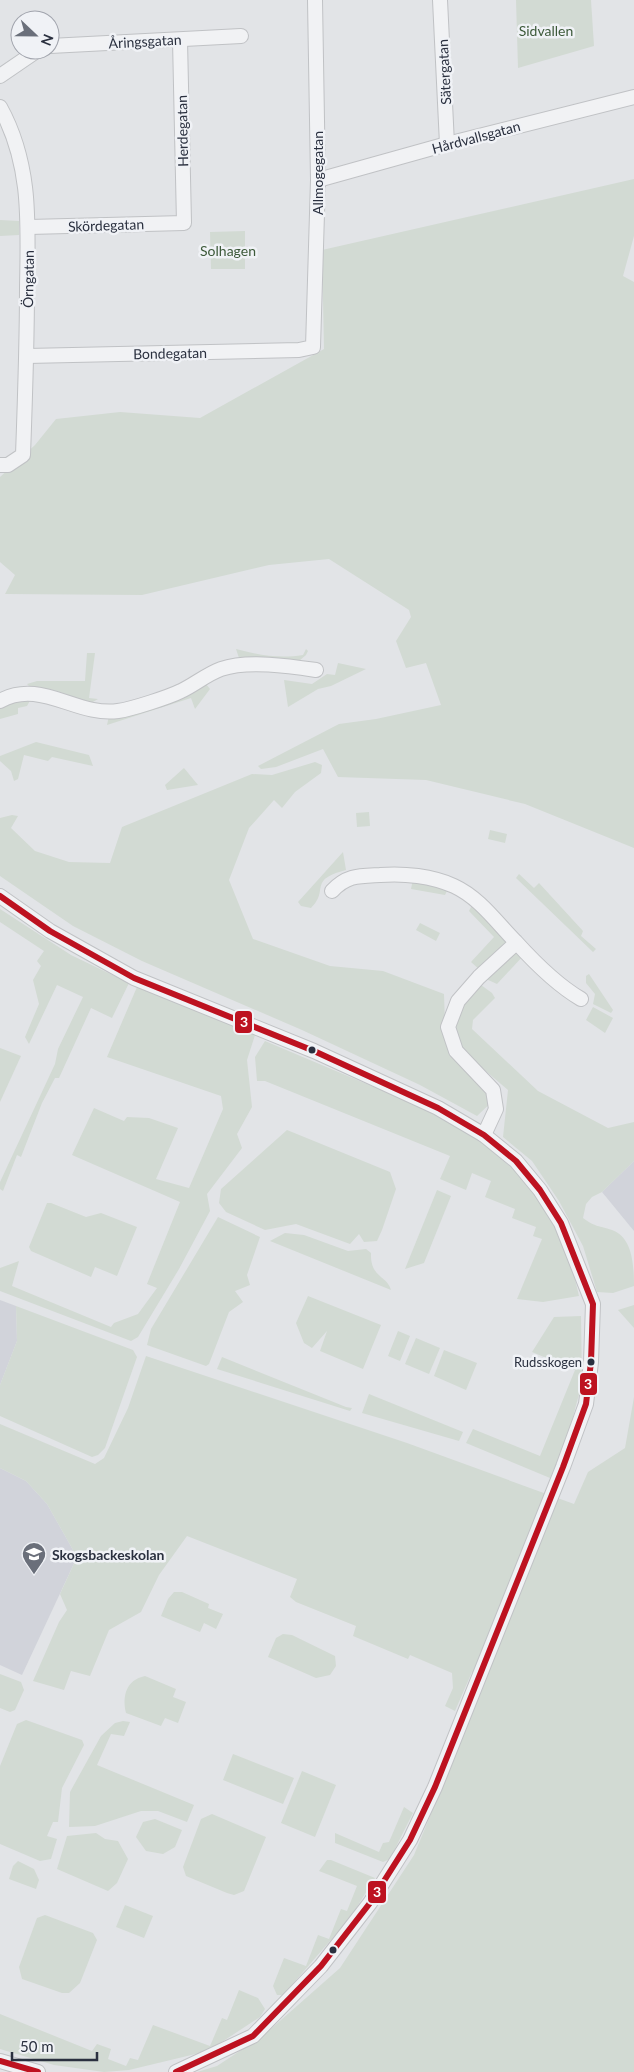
<svg xmlns="http://www.w3.org/2000/svg" width="634" height="2072" font-family="Lato,sans-serif">
<rect width="100%" height="100%" fill="#e2e4e7"/>
<g fill="#d1d3da">
<polygon points="634,1161 634,1231 602,1192"/>
<polygon points="0,1300 16,1306 17,1341 0,1385"/>
<polygon points="0,1468 26,1481 47,1504 77,1557 22,1675 0,1665"/>
</g>
<g fill="#d2dad3">
<polygon points="516,0 591,0 594,46 518,68"/>
<polygon points="634,179 634,236 623,276 634,282 634,848 525,804 426,780 338,777 323,749 276,767 261,769 258,766 339,724 376,719 441,705 426,663 406,668 396,641 411,617 409,610 329,559 269,565 142,595 5,594 15,575 0,562 0,477 35,445 56,419 120,412 200,418 324,349 322,250"/>
<polygon points="0,220 19,221 19,235 0,236"/>
<polygon points="245,231 245,269 211,269 210,232"/>
<path d="M236,649c23,6 43,10 67,6l3,-6 2,2 -2,4 -7,6h-59z"/>
<polygon points="87,653 95,653 89,698 98,699 91,703 53,690 29,686 27,684 37,681 85,681"/>
<polygon points="338,663 366,669 331,686 318,689 288,707 284,680 312,684 327,674 335,675"/>
<polygon points="206,684 210,689 195,709 191,698 107,725 109,716"/>
<polygon points="32,697 27,706 18,708 18,714 0,719 0,708 4,704"/>
<polygon points="36,742 89,755 93,766 52,757 48,761 24,755 18,779 14,781 11,771 0,761 0,756"/>
<polygon points="315,762 322,765 321,773 295,792 282,808 274,800 249,828 229,880 253,939 330,966 383,971 444,994 445,1023 497,1097 477,1116 420,1085 302,1030 142,961 73,926 0,876 0,818 12,815 18,816 11,828 35,851 69,862 110,863 122,827 252,774 272,775"/>
<polygon points="184,768 198,785 167,790 165,785"/>
<polygon points="369,812 370,826 357,827 356,813"/>
<polygon points="490,830 507,834 505,843 488,839"/>
<path d="M343,852l3,18c-39,10 -16,20 -35,38l-10,-2 -3,-4z"/>
<polygon points="519,874 534,888 539,883 583,931 581,936 596,949 593,952 516,878"/>
<polygon points="413,879 448,889 445,895 411,889"/>
<polygon points="472,905 507,942 480,970 471,962 494,937 469,911"/>
<polygon points="0,909 71,955 129,983 112,1018 91,1008 59,1078 55,1078 42,1103 21,1157 17,1155 3,1191 0,1189 0,1182 55,1064 58,1049 83,997 57,985 29,1044 25,1037 39,1004 33,980 41,966 37,961 44,951 0,922"/>
<polygon points="420,923 440,933 436,941 416,930"/>
<polygon points="517,951 524,955 497,984 486,979 514,952"/>
<polygon points="589,974 613,1010 611,1013 593,1004 595,994 586,983 586,976"/>
<path d="M481,985l11,8 3,5 -22,22 -1,9 66,62 70,37 26,-6v39l-32,31 -10,5 -6,7 -3,14c14,10 15,7 29,12 21,7 22,37 22,56l-21,7 -16,-1 -14,-46 -24,-45 -27,-40 -29,-24 5,-47 -47,-40 -5,-13 -2,-14 7,-18z"/>
<polygon points="137,987 255,1035 247,1060 252,1107 237,1134 242,1148 207,1194 210,1211 179,1269 138,1337 131,1341 0,1291 0,1268 19,1261 12,1286 111,1327 114,1323 138,1314 157,1288 147,1284 180,1202 72,1155 94,1108 124,1121 127,1117 149,1118 178,1128 156,1179 189,1188 223,1109 221,1096 107,1057"/>
<polygon points="593,1007 613,1018 605,1033 586,1020"/>
<polygon points="265,1041 433,1112 471,1133 521,1176 555,1223 575,1279 579,1296 543,1302 517,1299 542,1239 533,1236 536,1227 512,1218 515,1209 485,1197 491,1181 472,1173 466,1190 440,1179 450,1156 265,1081 257,1081 255,1057"/>
<polygon points="0,1048 21,1056 0,1102"/>
<polygon points="287,1130 390,1172 396,1189 382,1230 377,1241 364,1242 359,1234 350,1244 296,1224 265,1230 226,1212 219,1203 221,1189"/>
<polygon points="437,1190 451,1196 424,1263 405,1269"/>
<polygon points="47,1203 51,1203 86,1217 101,1213 137,1227 117,1276 95,1267 91,1277 31,1251 29,1247"/>
<polygon points="218,1217 260,1237 247,1275 250,1285 235,1291 243,1302 229,1312 209,1364 206,1366 147,1345 151,1329"/>
<path d="M285,1233l19,2 44,16 18,-2 5,4c-1,25 16,22 20,37l-121,-49z"/>
<polygon points="308,1296 381,1325 363,1369 320,1351 327,1331 312,1348 304,1343 296,1323"/>
<polygon points="634,1305 634,1328 618,1310"/>
<polygon points="16,1306 133,1350 137,1357 105,1448 98,1455 92,1457 0,1416 0,1385 17,1341"/>
<polygon points="581,1316 582,1383 567,1439 550,1478 466,1443 473,1429 540,1456 575,1370 532,1352 554,1317"/>
<polygon points="398,1331 410,1336 400,1361 388,1356"/>
<polygon points="416,1338 440,1348 429,1374 405,1364"/>
<polygon points="444,1350 477,1363 466,1390 434,1376"/>
<polygon points="146,1356 407,1443 574,1504 588,1472 625,1448 634,1397 634,2072 197,2072 217,2066 264,2035 340,1968 414,1855 484,1685 472,1672 455,1711 445,1706 453,1688 452,1673 410,1655 408,1659 353,1636 356,1626 296,1602 290,1597 297,1579 187,1536 159,1575 141,1612 109,1630 90,1676 71,1671 64,1690 33,1681 59,1622 67,1610 60,1594 77,1557 47,1504 26,1481 0,1468 0,1424 95,1464 104,1458 128,1408"/>
<polygon points="222,1357 346,1407 352,1408 350,1411 217,1369"/>
<polygon points="369,1394 463,1432 459,1441 362,1413"/>
<polygon points="174,1592 182,1592 209,1604 208,1608 223,1614 216,1629 204,1623 200,1632 161,1616 168,1599"/>
<polygon points="283,1634 292,1635 335,1656 336,1666 330,1675 316,1678 268,1657 276,1638"/>
<polygon points="0,1674 21,1682 24,1690 15,1710 10,1712 0,1708"/>
<path d="M145,1676l31,13 -3,8 13,5 -8,21 -13,-5 -4,8 -35,-13c-4,-17 0,-33 19,-37z"/>
<polygon points="26,1720 82,1740 84,1745 62,1788 58,1822 53,1822 47,1836 57,1839 51,1859 40,1861 0,1844 0,1766 17,1724"/>
<polygon points="123,1721 130,1722 124,1736 111,1734 97,1765 194,1805 187,1822 158,1811 141,1811 95,1826 69,1827 70,1792 101,1736 115,1723"/>
<polygon points="233,1754 294,1778 283,1804 223,1780"/>
<polygon points="302,1771 336,1785 315,1837 281,1823"/>
<polygon points="404,1807 413,1813 390,1859 383,1862 335,1843 335,1833 379,1852 383,1843 389,1842"/>
<polygon points="212,1814 266,1837 244,1891 234,1895 227,1893 186,1876 183,1867 201,1819"/>
<polygon points="155,1819 182,1830 175,1847 163,1854 146,1851 136,1837 143,1822"/>
<polygon points="96,1833 105,1839 118,1841 128,1859 117,1883 108,1891 57,1869 67,1836"/>
<polygon points="327,1860 331,1860 375,1878 350,1918 283,1995 277,1995 273,1986 284,1958 306,1966 318,1935 329,1939 341,1909 347,1911 357,1886 319,1871"/>
<polygon points="18,1861 34,1869 39,1880 36,1889 9,1879 13,1866"/>
<polygon points="125,1905 153,1916 144,1938 116,1927"/>
<polygon points="45,1915 93,1933 97,1940 80,1983 69,1993 62,1993 22,1979 19,1967 37,1918"/>
<polygon points="239,1990 258,1998 265,2009 260,2017 208,2051 129,2070 104,2072 54,2065 0,2049 0,2014 92,2051 97,2044 111,2049 108,2059 126,2066 130,2058 138,2060 153,2025 210,2046 222,2018 227,2020"/>
</g>
<g fill="none" stroke-linecap="round" stroke-linejoin="round">
<g stroke="#c0c2c5" stroke-width="16">
<g id="minor">
<polyline points="440,0 447,144"/>
<polyline points="50,46 241,36"/>
<polyline points="0,76 38,50"/>
<path d="M0,107c32,58 28,117 27,181 0,56 -2,112 -4,167l-15,10h-8"/>
<polyline points="318,180 447,144 634,97"/>
<polyline points="29,227 184,223 180,40"/>
<polyline points="27,356 299,350 313,347 318,180 315,0"/>
<path d="M0,701c40,-23 77,16 118,10 14,-2 51,-14 63,-20 13,-6 26,-17 40,-22 27,-9 68,-3 95,1"/>
<path d="M332,891c15,-16 27,-15 48,-16 24,-2 52,1 74,11 26,12 43,37 62,56 19,21 41,43 65,57"/>
<polyline points="0,896 50,931 134,978 314,1051 438,1108 484,1135 516,1161 540,1190 561,1223 593,1304 591,1362 586,1404 563,1467 435,1787 410,1840 370,1903 321,1966 253,2036 176,2072"/>
<polyline points="484,1135 496,1109 493,1090 456,1051 448,1027 458,1001 479,977 516,943"/>
<polyline points="0,2061 38,2072"/>
</g>
</g>
<use href="#minor" stroke="#f1f2f4" stroke-width="14"/>
<g stroke="#f0f2f6" stroke-width="10">
<g id="bus-1">
<polyline points="0,896 50,931 134,978 314,1051 438,1108 484,1135 516,1161 540,1190 561,1223 593,1304 591,1362 586,1404 563,1467 435,1787 410,1840 370,1903 321,1966 253,2036 176,2072"/>
<polyline points="0,2061 38,2072"/>
</g>
</g>
<use href="#bus-1" stroke="#bd1220" stroke-width="6"/>
</g>
<defs>
<g id="school-pin" transform="scale(1.25)"><path d="M0 17L-7.5 6A9.5 9.5 0 1 1 7.5 6Z" fill="#6a6f7a" stroke="#f0f2f6"/><path d="M0-5L7-2L0 1L-7-2ZM-4 1L0 2.5L4 1V4Q0 6-4 4Z" fill="#fff"/></g>
</defs>
<g fill-rule="evenodd">
<use href="#school-pin" x="34" y="1554"/>
</g>
<g fill="#2a303f" stroke="#f0f2f6" stroke-width="2">
<circle cx="312" cy="1050" r="4.5"/>
<circle cx="591" cy="1362" r="4.5"/>
<circle cx="333" cy="1950" r="4.5"/>
</g>
<g text-anchor="middle" dominant-baseline="central" stroke-width="5" stroke-linejoin="round" paint-order="stroke">
<g font-size="13" fill="#2a303f" stroke="#f0f2f6" text-anchor="end">
<text x="582" y="1362">Rudsskogen</text>
</g>
<g font-size="14" fill="#3c5939" stroke="#f0f2f6">
<text x="546" y="30">Sidvallen</text>
<text x="228" y="250">Solhagen</text>
</g>
<g font-size="14" fill="#2a303f" stroke="#f0f2f6">
<text transform="translate(145 41) rotate(-3)">Åringsgatan</text>
<text transform="translate(444 72) rotate(-93)">Sätergatan</text>
<text transform="translate(182 131) rotate(-91)">Herdegatan</text>
<text transform="translate(476 137) rotate(-15)">Hårdvallsgatan</text>
<text transform="translate(317 173) rotate(-90)">Allmogegatan</text>
<text transform="translate(106 225) rotate(-2)">Skördegatan</text>
<text transform="translate(28 279) rotate(-89)">Örngatan</text>
<text transform="translate(170 353) rotate(-1)">Bondegatan</text>
</g>
<g font-size="14" font-weight="bold" fill="#2a303f" stroke="#f0f2f6" text-anchor="start">
<text x="52" y="1554">Skogsbackeskolan</text>
</g>
</g>
<g stroke="#f0f2f6" stroke-width="2">
<rect x="234" y="1010" width="19" height="24" rx="5" fill="#bd1220"/>
<rect x="579" y="1372" width="19" height="24" rx="5" fill="#bd1220"/>
<rect x="367" y="1880" width="20" height="24" rx="5" fill="#bd1220"/>
</g>
<g font-size="14" text-anchor="middle" font-weight="bold" fill="#fff">
<text x="244" y="1027">3</text>
<text x="588" y="1389">3</text>
<text x="377" y="1897">3</text>
</g>
<g transform="translate(35 35) rotate(112)"><circle r="24" fill="#f0f2f6" stroke="#a1a4ad"/>
<path d="M0-4L9 19L0 12L-9 19Z" fill="#6a6f7a"/>
<text y="-8" font-size="14" font-weight="bold" text-anchor="middle" fill="#2a303f">N</text>
</g>
<path d="M12 2052v8h85v-8" fill="none" stroke="#2a303f" stroke-width="2.5"/>
<text x="20" y="2052" font-size="15" fill="#2a303f" stroke="#f0f2f6" stroke-width="4" paint-order="stroke">50 m</text>
</svg>
